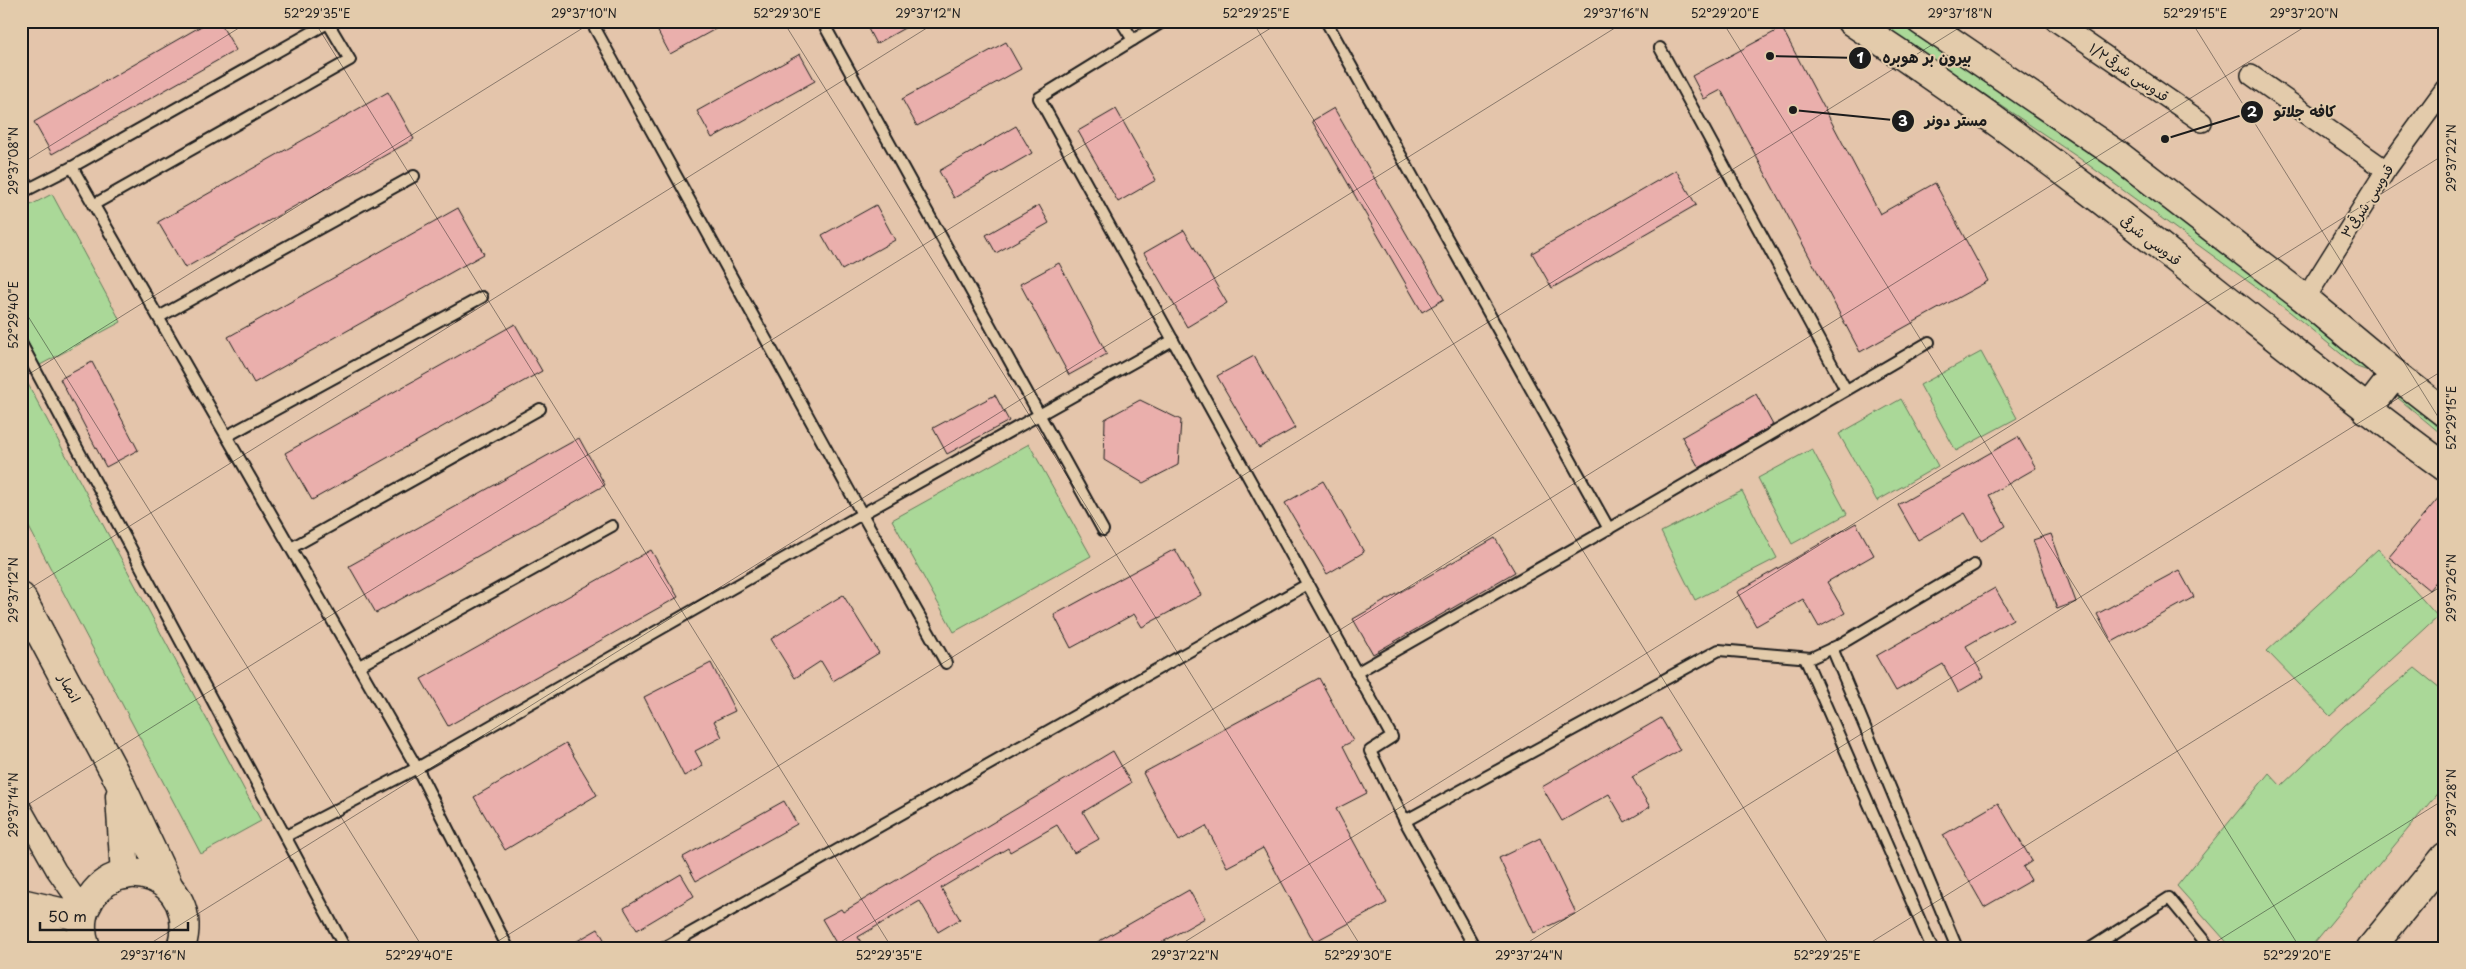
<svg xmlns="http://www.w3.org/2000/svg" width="2466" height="969" font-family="'Playpen Sans','Playpen Sans Arabic',sans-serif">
<rect width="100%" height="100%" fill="#e4c5ab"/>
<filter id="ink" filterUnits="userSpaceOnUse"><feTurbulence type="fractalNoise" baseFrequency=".02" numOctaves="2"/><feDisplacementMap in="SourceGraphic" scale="10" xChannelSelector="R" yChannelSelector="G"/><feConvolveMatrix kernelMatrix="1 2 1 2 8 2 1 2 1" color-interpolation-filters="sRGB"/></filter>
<g filter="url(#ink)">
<g fill="#aad898" stroke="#637a5a">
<polygon points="1876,21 1895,21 2145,191 2356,351 2371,372 2357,367 2290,312 2079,158"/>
<polygon points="52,194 121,322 40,365 21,330 21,210"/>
<polygon points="1981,352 2017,418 1956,451 1920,385"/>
<polygon points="21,371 261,821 201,854 21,512"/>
<polygon points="2400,392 2445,424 2445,437 2398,398"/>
<polygon points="1901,399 1938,466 1877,501 1839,434"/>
<polygon points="1029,444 1091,556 954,632 892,520"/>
<polygon points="1812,449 1847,514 1792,544 1758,478"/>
<polygon points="1742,491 1777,558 1695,600 1661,532"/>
<polygon points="2378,549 2438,617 2330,716 2267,651"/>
<polygon points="2415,668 2445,692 2445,784 2310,948 2232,948 2177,886 2269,773 2281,786 2345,725"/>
</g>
<g fill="#eaafac" stroke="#1c1c1c">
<polygon points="210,21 219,21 236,50 52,154 34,122"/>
<polygon points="665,21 730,21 670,54 655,26"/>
<polygon points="864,21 917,21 876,44"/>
<polygon points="1782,28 1880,214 1935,183 1988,281 1860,352 1721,90 1704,99 1692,76"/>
<polygon points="1006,42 1021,69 917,126 902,99"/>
<polygon points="800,54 815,81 712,138 697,111"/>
<polygon points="388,92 414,139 185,268 158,222"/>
<polygon points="1334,108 1444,299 1422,312 1312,121"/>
<polygon points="1116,109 1156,180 1118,202 1078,131"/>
<polygon points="1016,126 1032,153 954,198 939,171"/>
<polygon points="1676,170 1696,205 1552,288 1532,253"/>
<polygon points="876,205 895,240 842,270 822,235"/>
<polygon points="1039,205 1049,223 996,253 986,235"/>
<polygon points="458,208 484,254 254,383 228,337"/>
<polygon points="1184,230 1227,303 1187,327 1144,253"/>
<polygon points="1059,263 1107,354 1069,375 1020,284"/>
<polygon points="515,324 542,371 312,500 285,453"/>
<polygon points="1254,356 1295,428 1259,448 1217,376"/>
<polygon points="92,362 138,450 106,467 60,379"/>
<polygon points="1756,394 1773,425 1699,468 1682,437"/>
<polygon points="995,395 1009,421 947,454 933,428"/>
<polygon points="1140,400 1181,420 1178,465 1143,483 1104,460 1105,419"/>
<polygon points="2018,437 2036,468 1989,495 2006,526 1981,541 1965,513 1918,540 1898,505"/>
<polygon points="579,438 605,485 376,613 349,566"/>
<polygon points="1323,481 1364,552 1327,574 1285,503"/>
<polygon points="2445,490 2445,571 2429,590 2389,557"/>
<polygon points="1856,523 1874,555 1827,582 1845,613 1819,627 1803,599 1756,626 1737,592"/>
<polygon points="2051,534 2076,602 2057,609 2033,540"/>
<polygon points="1495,538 1515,572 1373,654 1353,619"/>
<polygon points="1175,549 1201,595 1142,627 1134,614 1071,648 1054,615"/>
<polygon points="651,550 678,597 448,726 421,679"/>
<polygon points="2179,570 2194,597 2112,642 2097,614"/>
<polygon points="1995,588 2013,619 1966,646 1984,677 1958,692 1943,664 1896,691 1876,656"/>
<polygon points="843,595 879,653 833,681 821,661 795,678 771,639"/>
<polygon points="711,663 735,711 714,721 722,737 695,751 703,766 684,776 644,697"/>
<polygon points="1319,678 1353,741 1343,746 1367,793 1336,809 1387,903 1314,942 1263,848 1227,867 1206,826 1179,841 1143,773"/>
<polygon points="1661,718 1680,750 1632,777 1650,807 1625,822 1609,794 1562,821 1542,787"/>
<polygon points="566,743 597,795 505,850 474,797"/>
<polygon points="1113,751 1131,783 1083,812 1099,839 1074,853 1057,825 1010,852 1008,848 941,888 960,919 938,932 920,901 858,937 864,948 839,948 822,919 841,909 843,912"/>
<polygon points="784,801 797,824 696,881 683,857"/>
<polygon points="1998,803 2032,861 2023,867 2031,880 1984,907 1943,835"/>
<polygon points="1540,838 1576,913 1534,933 1499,858"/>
<polygon points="681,874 694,896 637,930 624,908"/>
<polygon points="1189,890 1205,918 1152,948 1087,948"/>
<polygon points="598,929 609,948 565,948"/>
</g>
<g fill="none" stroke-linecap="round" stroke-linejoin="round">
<g stroke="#1c1c1c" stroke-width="14">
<g id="lane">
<polyline points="822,21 1103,530"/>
<polyline points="1121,21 1133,40 1039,98 1392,737 1370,751 1405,821 1475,948"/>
<polyline points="1326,21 1609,529"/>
<polyline points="1133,40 1164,21"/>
<polyline points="1660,48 1846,390"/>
<polyline points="72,167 328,23 350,60 93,205"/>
<polyline points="21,193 72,167 417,768 862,514 591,21"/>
<polyline points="159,317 414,176"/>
<polyline points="21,343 345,948"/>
<polyline points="227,436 482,297"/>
<polyline points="291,548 540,409"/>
<polyline points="1832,648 1957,948"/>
<polyline points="1805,658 1932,948"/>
<polyline points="946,663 862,514 1173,340"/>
<polyline points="359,666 612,526"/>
<polyline points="1356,673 1615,525 1929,342"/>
<polyline points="1405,821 1719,650 1811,658 1839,645 1974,565"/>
<polyline points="286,836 417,768 508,948"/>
<polyline points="664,948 1308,584"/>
<polyline points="2091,948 2169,898 2210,948"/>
</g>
</g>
<g stroke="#1c1c1c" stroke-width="22">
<g id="street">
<polyline points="2055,21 2202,122"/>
<polyline points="2251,75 2386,170"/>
<polyline points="2305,299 2386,170 2445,89"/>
<polyline points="21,808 56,870 84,910"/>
</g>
</g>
<g stroke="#1c1c1c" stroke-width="31">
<g id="secondary">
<path d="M1851,21c82,54 163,112 241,172 118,91 232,186 353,274"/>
<polyline points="1921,21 2118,155 2305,299 2395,374 2445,413"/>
<polyline points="2367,410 2395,374"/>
<polyline points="21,597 118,779 169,887"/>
<polyline points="120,796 125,875"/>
<polyline points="21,903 82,917"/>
<polyline points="21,921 72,948"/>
<path d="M86,948c-5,-13 -6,-29 0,-41 28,-62 117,-31 95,41"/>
<polyline points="2371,948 2445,857"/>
</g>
</g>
<use href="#lane" stroke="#e3cbab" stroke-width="10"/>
<use href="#street" stroke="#e3cbab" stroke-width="19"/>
<use href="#secondary" stroke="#e3cbab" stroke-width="28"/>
</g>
</g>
<path fill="none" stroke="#1c1c1c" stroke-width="1" stroke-opacity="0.45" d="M314,21l578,927M783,21l579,927M1252,21l579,927M1722,21l578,927M2191,21l254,407M21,164l229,-143M21,305l402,643M21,379l573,-358M21,594l917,-573M21,809l1261,-788M143,948l1483,-927M487,948l1483,-927M831,948l1483,-927M1175,948l1270,-794M1519,948l926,-579M1862,948l583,-364M2206,948l239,-149"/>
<g text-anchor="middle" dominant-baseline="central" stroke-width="4" stroke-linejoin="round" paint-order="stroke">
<g font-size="14" fill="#1c1c1c" stroke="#e3cbab">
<text transform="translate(2129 72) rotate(34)">قدوسی شرقی۱/۲</text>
<text transform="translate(2367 201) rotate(-57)">قدوسی شرقی۳</text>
<text transform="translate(2151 240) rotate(38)">قدوسی شرقی</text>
<text transform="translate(70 688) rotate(62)">انصار</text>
</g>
</g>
<path fill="none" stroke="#1c1c1c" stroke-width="2" d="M1770 56L1860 58M2165 139L2252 112M1793 110L1903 121"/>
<g fill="#1c1c1c" stroke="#e3cbab" stroke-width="2">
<circle cx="1770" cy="56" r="5"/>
<circle cx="2165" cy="139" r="5"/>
<circle cx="1793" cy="110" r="5"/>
<circle cx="1860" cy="58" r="12"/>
<circle cx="2252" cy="112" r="12"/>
<circle cx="1903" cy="121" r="12"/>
</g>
<g font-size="15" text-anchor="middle" font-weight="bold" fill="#fff">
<text x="1860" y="63">1</text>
<text x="2252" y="117">2</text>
<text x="1903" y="126">3</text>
</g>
<g font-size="15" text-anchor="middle" font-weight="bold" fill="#1c1c1c" stroke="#e3cbab" stroke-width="4" stroke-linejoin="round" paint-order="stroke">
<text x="1927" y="63">بیرون بر هوبره</text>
<text x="2305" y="117">کافه جلاتو</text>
<text x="1956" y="126">مستر دونر</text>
</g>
<rect width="2466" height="969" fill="none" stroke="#e3cbab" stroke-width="55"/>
<path d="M40 922v8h148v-8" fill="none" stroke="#1c1c1c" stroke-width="2.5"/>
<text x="48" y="922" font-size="15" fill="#1c1c1c" stroke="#e3cbab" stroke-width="4" paint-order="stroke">50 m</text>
<rect x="28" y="28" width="2410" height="914" fill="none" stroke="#1c1c1c" stroke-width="2"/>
<g font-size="12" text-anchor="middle" fill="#1c1c1c">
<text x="317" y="18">52°29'35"E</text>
<text x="584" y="18">29°37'10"N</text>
<text x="787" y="18">52°29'30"E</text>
<text x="928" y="18">29°37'12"N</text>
<text x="1256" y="18">52°29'25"E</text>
<text x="1616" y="18">29°37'16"N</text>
<text x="1725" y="18">52°29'20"E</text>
<text x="1960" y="18">29°37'18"N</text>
<text x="2195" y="18">52°29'15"E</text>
<text x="2304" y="18">29°37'20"N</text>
<text transform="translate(2452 158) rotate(-90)" y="4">29°37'22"N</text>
<text transform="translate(14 161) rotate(-90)" y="4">29°37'08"N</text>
<text transform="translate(14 315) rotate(-90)" y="4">52°29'40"E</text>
<text transform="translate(2452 418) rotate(-90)" y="4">52°29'15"E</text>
<text transform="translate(2452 588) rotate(-90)" y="4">29°37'26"N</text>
<text transform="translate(14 590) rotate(-90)" y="4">29°37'12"N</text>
<text transform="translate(2452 803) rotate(-90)" y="4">29°37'28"N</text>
<text transform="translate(14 805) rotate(-90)" y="4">29°37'14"N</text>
<text x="153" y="960">29°37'16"N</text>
<text x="419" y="960">52°29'40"E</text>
<text x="889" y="960">52°29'35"E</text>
<text x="1185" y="960">29°37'22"N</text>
<text x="1358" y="960">52°29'30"E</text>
<text x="1529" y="960">29°37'24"N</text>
<text x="1827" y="960">52°29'25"E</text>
<text x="2297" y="960">52°29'20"E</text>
</g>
</svg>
